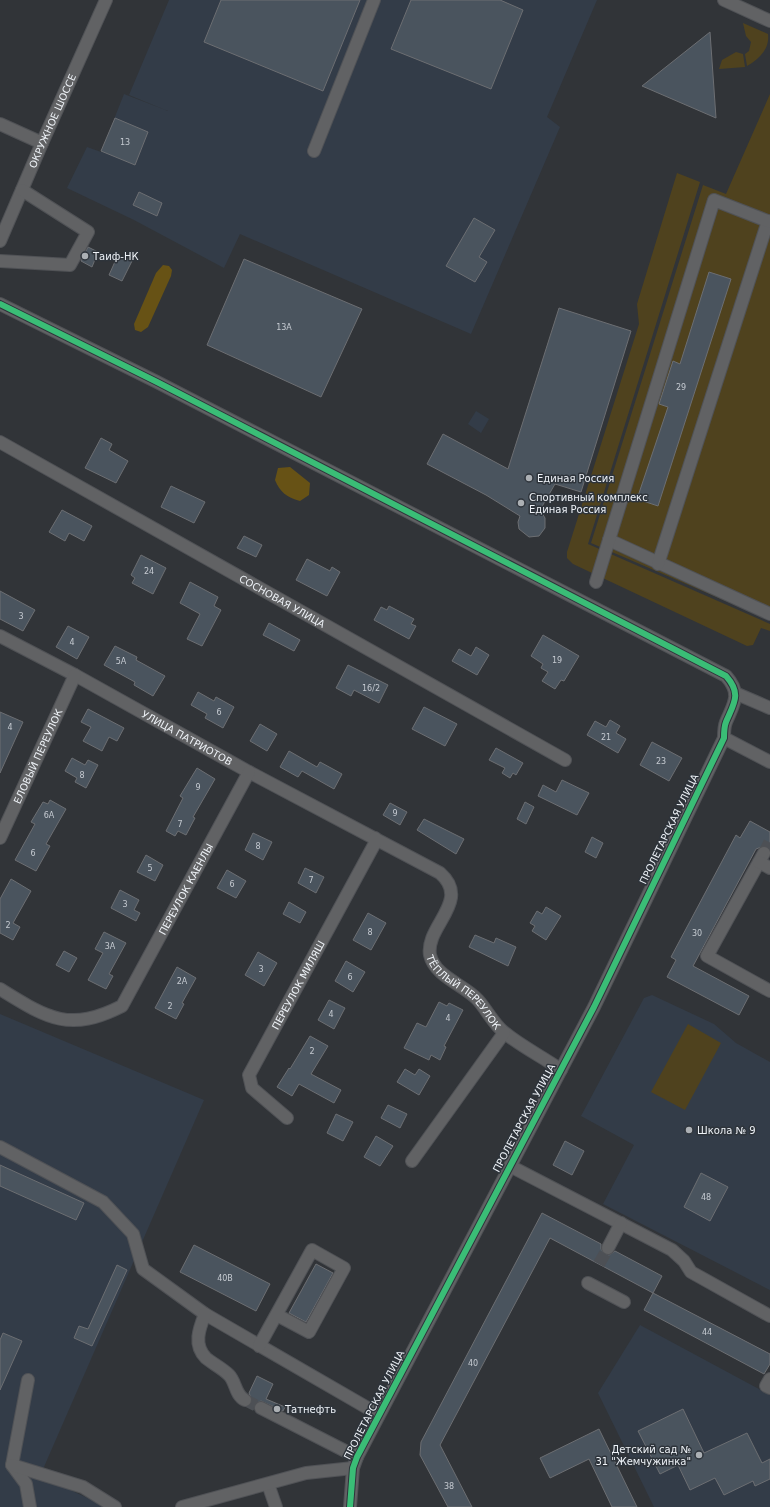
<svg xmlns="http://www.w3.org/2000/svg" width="770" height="1507" font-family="'DejaVu Sans',sans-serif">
<rect width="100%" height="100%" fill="#313438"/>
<g fill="#333c48">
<polygon points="169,0 597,0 547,117 560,127 471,334 240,234 224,268 134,220 67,188 87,147 101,152 124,94 168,111 129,95"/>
<polygon points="476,411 489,419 481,433 468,424"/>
<polygon points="652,995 714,1024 736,1043 770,1062 770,1290 603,1204 634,1145 581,1116 644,998"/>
<polygon points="0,1014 204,1100 40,1476 107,1507 0,1507"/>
<polygon points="640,1325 770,1395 770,1507 654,1507 598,1393"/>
</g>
<g fill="#4f421e">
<path d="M743,23l25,11c2,15 -9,25 -21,32l-2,-12 4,-3 2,-9 -5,-6z"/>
<polygon points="736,52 743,54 745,67 719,69 722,60"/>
<polygon points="770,94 770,620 591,543 703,185 726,194"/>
<polygon points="677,173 700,182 588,544 770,624 770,631 761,628 753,645 747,646 573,564 567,558 567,552 639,324 637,304"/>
<polygon points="688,1024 721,1043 685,1110 651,1092"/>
</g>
<g fill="#675215">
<polygon points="163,265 169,266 172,270 171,276 148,327 141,332 135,330 134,324 156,273"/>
<path d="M290,467l20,16 -1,12 -9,6c-14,-4 -20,-9 -25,-21l3,-12z"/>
</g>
<g fill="#4a545e" stroke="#6c6e72">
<polygon points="221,0 360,0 323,91 204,42"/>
<polygon points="411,0 500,0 523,10 491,89 391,49"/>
<polygon points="710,32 716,118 642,86"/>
<polygon points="115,118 148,132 135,165 101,151"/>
<polygon points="139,192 162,203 157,216 133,205"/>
<polygon points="474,218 495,230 479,257 487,262 475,282 446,266"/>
<polygon points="88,247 98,252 92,267 81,261"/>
<polygon points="118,255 132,261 122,281 109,275"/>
<polygon points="244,259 362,309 321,397 207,345"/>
<polygon points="709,272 731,279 658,506 637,499 668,407 659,404 673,361 680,364"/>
<polygon points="559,308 631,331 581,492 555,484 540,510 545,518 545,528 539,536 529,537 519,529 518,522 520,516 486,495 427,464 443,434 508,469"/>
<polygon points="101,438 112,444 109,450 128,461 116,483 85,468"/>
<polygon points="171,486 205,502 194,523 161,507"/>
<polygon points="62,510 92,526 84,541 69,533 65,541 49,532"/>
<polygon points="244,536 262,545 256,557 237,548"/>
<polygon points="141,555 166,568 153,594 132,583 135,578 131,575"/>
<polygon points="307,559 330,571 332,567 340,572 327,596 296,580"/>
<polygon points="190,582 218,597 214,606 221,610 202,646 187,639 200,614 180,603"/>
<polygon points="0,591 35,610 23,631 0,619"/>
<polygon points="389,606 414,619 411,624 416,626 409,639 374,620 381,607 387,610"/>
<polygon points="269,623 300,640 294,651 263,635"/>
<polygon points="68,626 89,637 77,659 56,647"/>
<polygon points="543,635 579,656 564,681 561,680 555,689 542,681 548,672 541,668 543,664 531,656"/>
<polygon points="115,646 137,657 136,660 165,676 153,696 134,685 135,682 104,665"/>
<polygon points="476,647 489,655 477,675 452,661 459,649 471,656"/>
<polygon points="348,665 388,685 379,703 354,690 351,696 336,688"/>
<polygon points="198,692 214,701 216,697 234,707 223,728 205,718 207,714 191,705"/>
<polygon points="424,707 457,724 445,746 412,729"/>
<polygon points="88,709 124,728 117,741 109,737 102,751 83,741 91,727 81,722"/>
<polygon points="0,712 23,722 0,773"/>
<polygon points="610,720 620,726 616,733 626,739 618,753 587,735 595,721 606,727"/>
<polygon points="260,724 277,734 267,751 250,741"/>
<polygon points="652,742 682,758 669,781 640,765"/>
<polygon points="496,748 523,763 516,775 513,773 510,778 502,773 505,768 489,760"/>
<polygon points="289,751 317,767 320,762 342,774 334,789 302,771 298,777 280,767"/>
<polygon points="72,758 85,765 88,760 98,765 86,788 75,782 77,778 65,771"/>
<polygon points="197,768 215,779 193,817 195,818 186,835 178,831 175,836 166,831 183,798 180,796"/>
<polygon points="562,780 589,793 577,815 538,796 543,785 556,792"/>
<polygon points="50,800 66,809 46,844 50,846 36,871 15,860 35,824 31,822 43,802 48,804"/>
<polygon points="525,802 534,807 526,824 517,819"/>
<polygon points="390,803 407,812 400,825 383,815"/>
<polygon points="424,819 464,839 456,854 417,830"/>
<polygon points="750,821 770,832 770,849 764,846 756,849 693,966 749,996 739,1015 667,977 676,960 671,957 736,835 740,838"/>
<polygon points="253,833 272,842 263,860 245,850"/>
<polygon points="592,837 603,843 596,858 585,852"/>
<polygon points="146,855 163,865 155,881 137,872"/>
<polygon points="305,868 324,877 316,893 298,883"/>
<polygon points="227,870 246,881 236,898 217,888"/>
<polygon points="11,879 31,891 13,923 20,927 13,940 0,933 0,899"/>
<polygon points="120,890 139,900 134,910 140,913 136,921 111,908"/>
<polygon points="289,902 306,912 300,923 283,914"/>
<polygon points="546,907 561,916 546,940 532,931 535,926 530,923 537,911 542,914"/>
<polygon points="368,913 386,923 371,950 353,940"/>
<polygon points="104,932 126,943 109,974 113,976 106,989 88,980 103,953 95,949"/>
<polygon points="475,935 494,943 496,938 516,947 508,966 469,947"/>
<polygon points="64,951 77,958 69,972 56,965"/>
<polygon points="258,952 277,963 264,986 245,975"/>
<polygon points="346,961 365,972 353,992 335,981"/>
<polygon points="177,967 196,978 182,1003 184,1004 176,1019 155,1008"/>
<polygon points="329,1000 345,1008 334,1029 318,1020"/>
<polygon points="439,1002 447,1006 449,1003 463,1010 444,1046 446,1047 440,1060 431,1055 429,1060 404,1048 417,1023 426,1027"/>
<polygon points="310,1036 328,1046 311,1074 341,1090 334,1103 299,1084 292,1096 277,1087 289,1068 290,1069"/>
<polygon points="405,1069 415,1075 419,1069 430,1076 419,1095 397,1082"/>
<polygon points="388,1105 407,1114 400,1128 381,1118"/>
<polygon points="336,1114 353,1122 343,1141 327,1133"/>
<polygon points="376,1136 393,1146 380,1166 364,1157"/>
<polygon points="565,1141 584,1151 572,1175 553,1165"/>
<polygon points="0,1165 84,1203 76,1220 0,1186"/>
<polygon points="701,1173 728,1187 710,1221 684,1207"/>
<polygon points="542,1213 601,1244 601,1249 604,1254 609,1255 615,1251 662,1276 653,1293 550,1238 440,1445 472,1507 448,1507 420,1455 421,1442"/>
<polygon points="194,1245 270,1284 256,1311 180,1272"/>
<polygon points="316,1264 333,1273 306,1322 289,1313"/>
<polygon points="117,1265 127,1270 92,1346 74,1338 79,1326 88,1329"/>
<polygon points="653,1293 770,1354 770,1364 764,1374 644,1310"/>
<polygon points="3,1333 22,1341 0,1390 0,1340"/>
<polygon points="257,1376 273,1384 266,1399 285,1407 283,1411 261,1401 255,1404 254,1409 248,1407 252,1400 249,1393"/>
<polygon points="683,1409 704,1453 747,1433 762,1463 770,1459 770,1479 755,1486 753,1481 724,1495 715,1478 690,1490 678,1465 660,1474 638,1431"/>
<polygon points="599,1429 637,1507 612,1507 589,1459 550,1478 540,1458"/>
</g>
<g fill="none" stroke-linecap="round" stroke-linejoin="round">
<g stroke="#4d5055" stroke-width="12" stroke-dasharray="12 6" stroke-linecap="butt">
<polyline points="764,853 770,841"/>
<polyline points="599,1264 608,1248"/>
<polyline points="245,1400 261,1408"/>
</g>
<g stroke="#505256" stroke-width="14">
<g id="minor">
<polyline points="724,0 770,21"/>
<polyline points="0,124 42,143"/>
<polyline points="314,151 374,0"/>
<path id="s1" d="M0,241l42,-98 64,-143"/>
<polyline points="0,261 70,265 88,232 22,190"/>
<path d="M0,304l157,78 569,294c16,18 8,27 0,46 -2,5 -2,11 -2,16l-130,269 -237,450 -4,11 -3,39"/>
<path id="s2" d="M0,442l565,318"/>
<polyline points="609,540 770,614"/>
<polyline points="658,564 768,221"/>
<polyline points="596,582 714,200 770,222"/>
<path id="s3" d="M0,636l75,39 174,97 191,101c32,28 -15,53 -10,82 5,22 35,30 48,45 9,10 16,25 27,33 17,14 38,24 56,37"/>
<polyline points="735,693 770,708"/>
<polyline points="724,738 770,762"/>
<path id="s4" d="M0,838l75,-163"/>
<polyline points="764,853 707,956 770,991"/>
<polyline points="759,862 770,868"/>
<path id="s5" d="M0,989c47,29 69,44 122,17l127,-234"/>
<path id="s6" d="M287,1118l-35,-30 -3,-13 126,-232v-5"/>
<polyline points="0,1147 103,1202 133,1234 143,1269 205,1314 378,1414"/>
<polyline points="412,1161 504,1033"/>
<polyline points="510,1166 672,1250 684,1261 691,1272 770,1316"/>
<polyline points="608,1248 621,1223"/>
<polyline points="588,1283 624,1302"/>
<path d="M205,1314c-6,15 -12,31 1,44 7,6 16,10 23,17 7,7 6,20 16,25"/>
<polyline points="259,1346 312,1250 344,1268 309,1332 277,1315"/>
<polyline points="770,1379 766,1386 770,1388"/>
<polyline points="28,1380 12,1465 26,1484 30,1507"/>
<polyline points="261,1408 357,1457"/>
<polyline points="12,1465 83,1487 115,1507"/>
<polyline points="268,1484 276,1507"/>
<polyline points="182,1507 306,1473 353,1468"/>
</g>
</g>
<use href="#minor" stroke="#616264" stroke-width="12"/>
<g stroke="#2e343b" stroke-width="8">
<path id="cycleway" d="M0,304l157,78 569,294c16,18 8,27 0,46 -2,5 -2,11 -2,16l-130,269 -237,450 -4,11 -3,39"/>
</g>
<use href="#cycleway" stroke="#3abd76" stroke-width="6"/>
</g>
<g fill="#acb0b4" stroke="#2e343b" stroke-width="1.5">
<circle cx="85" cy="256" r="4"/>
<circle cx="529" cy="478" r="4"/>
<circle cx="521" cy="503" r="4"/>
<circle cx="689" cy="1130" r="4"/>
<circle cx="277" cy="1409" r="4"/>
<circle cx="699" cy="1455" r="4"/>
</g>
<g text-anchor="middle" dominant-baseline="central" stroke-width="3" stroke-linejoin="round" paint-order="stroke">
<g font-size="8" fill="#c5cad1">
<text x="125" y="142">13</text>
<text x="284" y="327">13А</text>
<text x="681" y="387">29</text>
<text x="149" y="571">24</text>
<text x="21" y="616">3</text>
<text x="72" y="642">4</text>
<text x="557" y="660">19</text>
<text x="121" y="661">5А</text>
<text x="371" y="688">16/2</text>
<text x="219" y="712">6</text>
<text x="10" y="727">4</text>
<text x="606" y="737">21</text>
<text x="661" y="761">23</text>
<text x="82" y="775">8</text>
<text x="198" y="787">9</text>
<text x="395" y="813">9</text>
<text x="49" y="815">6А</text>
<text x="180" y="824">7</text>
<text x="258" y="846">8</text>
<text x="33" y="853">6</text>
<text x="150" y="868">5</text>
<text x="311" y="880">7</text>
<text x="232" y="884">6</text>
<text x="125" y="904">3</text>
<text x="8" y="925">2</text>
<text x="370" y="932">8</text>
<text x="697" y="933">30</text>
<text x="110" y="946">3А</text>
<text x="261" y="969">3</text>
<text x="350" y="977">6</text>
<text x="182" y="981">2А</text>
<text x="170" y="1006">2</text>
<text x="331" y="1014">4</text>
<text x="448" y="1018">4</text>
<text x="312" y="1051">2</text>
<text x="706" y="1197">48</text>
<text x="225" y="1278">40В</text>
<text x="707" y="1332">44</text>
<text x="473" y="1363">40</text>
<text x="449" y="1486">38</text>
</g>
<g font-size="10" fill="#eef2f7" stroke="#2e343b">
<text stroke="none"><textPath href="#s1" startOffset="131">ОКРУЖНОЕ ШОССЕ</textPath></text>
<text stroke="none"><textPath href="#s2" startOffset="324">СОСНОВАЯ УЛИЦА</textPath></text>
<text stroke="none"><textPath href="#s3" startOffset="213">УЛИЦА ПАТРИОТОВ</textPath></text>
<text stroke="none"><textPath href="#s4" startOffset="90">ЕЛОВЫЙ ПЕРЕУЛОК</textPath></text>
<text transform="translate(669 829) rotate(-64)">ПРОЛЕТАРСКАЯ УЛИЦА</text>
<text stroke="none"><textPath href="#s5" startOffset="265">ПЕРЕУЛОК КАЕНЛЫ</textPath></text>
<text stroke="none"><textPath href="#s6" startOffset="162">ПЕРЕУЛОК МИЛЯШ</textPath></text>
<text stroke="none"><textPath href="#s3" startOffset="641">ТЁПЛЫЙ ПЕРЕУЛОК</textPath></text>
<text transform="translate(524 1118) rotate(-62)">ПРОЛЕТАРСКАЯ УЛИЦА</text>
<text transform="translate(374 1405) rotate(-63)">ПРОЛЕТАРСКАЯ УЛИЦА</text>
</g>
<g font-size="10" fill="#eef2f7" stroke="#2e343b" text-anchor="start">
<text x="93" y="256">Таиф-НК</text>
<text x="537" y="478">Единая Россия</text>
<text x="529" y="497">Спортивный комплекс<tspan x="529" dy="12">Единая Россия</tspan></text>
<text x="697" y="1130">Школа № 9</text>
<text x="285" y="1409">Татнефть</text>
<text x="691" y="1449" text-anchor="end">Детский сад №<tspan x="691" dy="12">31 "Жемчужинка"</tspan></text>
</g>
</g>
</svg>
